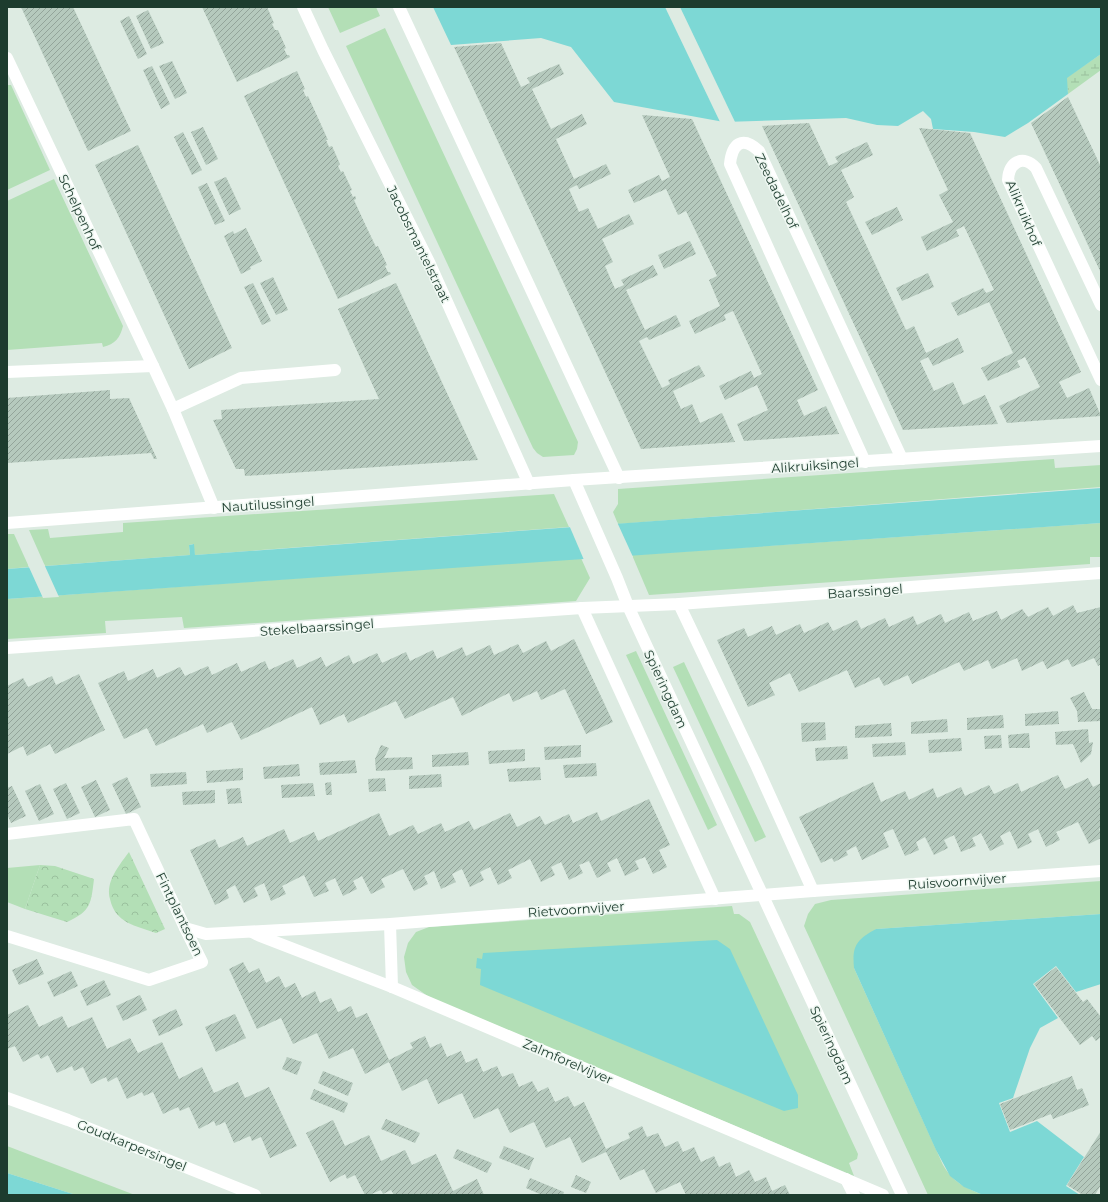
<svg xmlns="http://www.w3.org/2000/svg" width="1108" height="1202" font-family="Montserrat,sans-serif">
<defs>
<pattern id="wetland-marsh" width="20" height="14" patternUnits="userSpaceOnUse"><rect width="20" height="14" fill="#b3dfb6"/><path d="M1 5h8M5 5V1M11 12h8M15 12V8" fill="none" stroke="#9ac09d"/></pattern>
<pattern id="park-crowns" width="20" height="18" patternUnits="userSpaceOnUse"><rect width="20" height="18" fill="#b3dfb6"/><path d="M2 6a3 3 0 1 1 6 0M12 15a3 3 0 1 1 6 0" fill="none" stroke="#9ac09d"/></pattern>
<pattern id="building-hatch" width="6" height="6" patternUnits="userSpaceOnUse"><rect width="6" height="6" fill="#b5c9bd"/><path d="M-1 1l2-2M0 6l6-6M5 7l2-2" fill="none" stroke="#93a49a"/></pattern>
</defs>
<rect width="100%" height="100%" fill="#ddebe2"/>
<g fill="#b3dfb6">
<polygon points="328,7 376,7 380,16 340,33"/>
<polygon points="385,28 578,442 577,449 574,455 543,457 537,453 533,448 346,46"/>
<polygon points="7,85 11,85 50,170 7,190"/>
<path d="M54,179l69,147c-3,12 -8,18 -20,21l-1,-4 -95,7v-149z"/>
<polygon points="1054,459 1055,468 1101,465 1101,487 618,524 613,512 618,504 618,489"/>
<polygon points="554,494 569,527 195,555 193,544 189,545 190,555 45,566 29,530 48,529 50,538 123,532 123,523"/>
<polygon points="1101,523 1101,557 1090,557 1090,564 649,595 632,555"/>
<polygon points="7,534 14,534 29,567 7,569"/>
<polygon points="581,558 590,578 576,601 184,628 182,617 105,621 106,633 7,639 7,599"/>
<polygon points="636,651 717,825 708,830 626,655"/>
<polygon points="684,662 766,837 755,842 673,667"/>
<polygon points="40,865 25,909 7,902 7,868"/>
<path d="M1101,881v33l-225,15 -22,39 89,197c11,18 21,22 40,30h-55l-124,-269 4,-12 7,-10 16,-4z"/>
<polygon points="732,906 734,914 739,914 750,922 858,1154 857,1159 849,1163 854,1176 429,997 412,985 406,972 404,957 408,943 416,932 429,927"/>
<polygon points="7,1146 135,1195 76,1195 7,1173"/>
</g>
<polygon fill="url(#wetland-marsh)" points="1101,54 1101,70 1068,94 1066,78"/>
<g fill="url(#park-crowns)">
<path d="M129,852l36,77 -9,4c-20,-7 -41,-10 -46,-34 -2,-7 -1,-14 2,-21 4,-9 11,-18 17,-26z"/>
<path d="M40,865l15,1 39,13c-3,25 -3,32 -27,43l-42,-13z"/>
</g>
<g fill="#7dd8d5">
<polygon points="433,7 1101,7 1101,54 1067,78 1068,94 1028,123 1005,137 974,132 933,129 931,119 923,111 898,126 877,125 846,118 724,122 614,102 571,47 541,38 451,45"/>
<polygon points="1101,488 1101,523 7,599 7,569 190,555 189,545 194,544 195,555"/>
<path d="M1101,914v70l-25,8 -20,-26 -23,18 25,34 -18,10 -10,20 -17,50 -14,5 11,29 27,-11 47,36 -18,29 14,9h-97l-19,-8 -14,-11 -14,-26 -82,-182c-2,-22 2,-28 22,-39z"/>
<polygon points="717,940 730,949 798,1095 798,1108 784,1111 480,985 481,969 476,968 477,958 482,959 483,953"/>
<polygon points="7,1173 76,1195 7,1195"/>
</g>
<g fill="#ddebe2">
<polygon points="665,7 680,7 736,124 721,124"/>
<polygon points="617,522 633,557 584,560 569,525"/>
<polygon points="44,564 59,597 43,598 28,565"/>
</g>
<g fill="url(#building-hatch)">
<polygon points="21,7 73,7 131,131 88,151"/>
<polygon points="202,7 267,7 274,23 272,24 275,30 278,30 286,48 284,49 287,55 289,55 290,57 237,82"/>
<polygon points="148,10 164,43 151,49 136,16"/>
<polygon points="129,16 147,54 138,59 120,21"/>
<polygon points="501,43 521,87 530,83 527,78 559,64 564,74 532,89 551,129 582,114 587,124 556,139 574,179 606,164 611,174 579,189 577,185 569,189 579,212 588,208 598,229 629,214 634,224 602,239 613,262 605,266 615,289 624,285 621,280 653,265 658,275 626,290 635,309 645,330 676,315 681,326 649,340 647,337 639,341 662,388 670,384 668,380 699,365 705,376 673,391 681,409 692,404 700,423 722,413 735,442 641,449 454,47"/>
<polygon points="172,61 187,93 175,99 159,66"/>
<polygon points="152,66 170,104 161,109 143,70"/>
<polygon points="297,71 305,89 303,90 306,97 308,96 328,140 326,140 329,147 332,146 340,164 338,166 341,172 343,171 352,190 350,191 353,197 355,196 356,198 356,199 354,200 365,224 376,247 378,246 387,265 385,266 388,272 390,272 391,274 338,299 244,96"/>
<polygon points="1068,97 1101,167 1101,273 1031,123"/>
<polygon points="642,115 692,119 818,390 797,400 804,416 826,406 839,434 744,441 737,424 768,410 757,385 725,400 719,386 751,371 754,378 762,374 733,311 724,315 726,320 695,334 689,321 720,306 709,280 717,276 686,211 678,215 666,189 634,203 628,190 659,175 662,181 670,177"/>
<polygon points="809,123 829,166 838,162 835,157 867,142 873,155 841,170 854,197 846,202 906,330 914,326 926,353 958,338 964,352 933,366 928,357 920,361 934,391 953,382 963,405 985,395 998,424 903,430 762,126"/>
<polygon points="203,127 218,159 206,165 191,132"/>
<polygon points="919,128 970,133 1081,372 1059,382 1067,398 1089,388 1101,416 1007,423 999,406 1040,387 1025,357 1017,361 1020,367 988,381 981,368 1013,353 989,302 958,316 951,303 983,288 986,293 994,290 964,226 956,230 959,236 927,251 921,237 953,222 939,195 948,190"/>
<polygon points="183,132 202,170 192,175 174,137"/>
<polygon points="138,145 232,348 189,369 95,165"/>
<polygon points="226,177 241,209 229,215 214,182"/>
<polygon points="207,183 225,221 215,225 198,187"/>
<polygon points="897,207 903,220 872,235 865,222"/>
<polygon points="246,228 262,261 250,267 251,269 241,274 224,236 233,231 234,234"/>
<polygon points="690,241 696,254 664,269 658,255"/>
<polygon points="928,273 934,287 902,301 896,288"/>
<polygon points="273,277 288,310 276,315 260,283"/>
<polygon points="253,283 271,321 262,325 244,287"/>
<polygon points="396,283 478,460 245,476 244,469 236,469 213,420 222,419 221,410 379,399 338,309"/>
<polygon points="110,390 110,399 129,398 157,459 154,459 151,453 7,463 7,398"/>
<polygon points="1073,605 1077,613 1101,607 1101,664 1098,666 1094,658 1072,667 1068,659 1047,669 1043,661 1022,671 1017,658 992,669 988,660 964,671 959,662 912,684 908,675 884,686 879,677 855,688 847,670 799,692 790,673 769,683 775,695 748,707 717,640 744,628 748,637 772,626 776,635 800,624 804,633 828,622 833,631 857,620 861,629 885,618 889,627 913,616 917,625 941,614 945,623 969,612 973,621 997,611 1001,620 1022,609 1028,617 1048,607 1053,616"/>
<polygon points="574,639 613,722 586,734 565,689 541,700 537,691 513,702 509,693 462,716 453,697 405,719 396,701 348,723 344,714 320,725 312,707 241,740 232,722 207,733 203,724 156,746 147,728 124,739 98,683 124,671 128,681 153,669 157,678 180,667 185,676 208,666 212,675 237,663 241,672 265,661 269,670 293,659 297,668 321,657 326,667 349,655 353,664 377,653 382,663 406,652 410,661 433,650 437,659 462,647 466,656 490,645 494,655 518,644 523,653 546,641 551,651"/>
<polygon points="79,674 105,730 55,754 50,744 27,756 23,746 7,754 7,686 23,678 28,687 52,676 56,685"/>
<polygon points="1084,692 1092,709 1101,709 1101,721 1078,722 1077,711 1070,698"/>
<polygon points="1058,711 1059,724 1025,726 1025,714"/>
<polygon points="1003,715 1004,728 967,730 967,718"/>
<polygon points="947,719 948,732 911,734 911,722"/>
<polygon points="825,722 826,740 802,742 801,723"/>
<polygon points="891,723 892,736 855,738 855,726"/>
<polygon points="1088,729 1089,743 1093,742 1091,754 1081,763 1073,744 1056,745 1055,732"/>
<polygon points="1029,733 1030,748 1009,748 1008,735"/>
<polygon points="1001,735 1002,748 985,749 984,736"/>
<polygon points="961,738 962,751 929,753 928,740"/>
<polygon points="905,742 906,755 873,757 872,744"/>
<polygon points="381,745 389,748 384,758 412,757 413,769 376,771 375,759"/>
<polygon points="581,745 581,757 545,760 544,747"/>
<polygon points="847,746 848,759 816,761 815,748"/>
<polygon points="525,749 525,761 489,764 488,751"/>
<polygon points="468,752 469,765 432,767 432,755"/>
<polygon points="355,760 357,773 320,775 319,763"/>
<polygon points="596,763 597,776 565,778 563,765"/>
<polygon points="299,764 300,776 264,779 263,767"/>
<polygon points="540,767 541,780 509,782 507,769"/>
<polygon points="243,768 243,780 207,783 206,771"/>
<polygon points="186,772 187,784 151,787 150,774"/>
<polygon points="441,774 442,787 409,789 409,776"/>
<polygon points="1058,775 1065,789 1088,778 1093,787 1101,783 1101,828 1099,829 1101,833 1101,838 1089,844 1078,822 1056,832 1060,840 1046,847 1038,829 1028,834 1032,842 1018,849 1010,831 1000,836 1004,844 990,851 981,833 972,838 976,846 961,852 954,835 944,840 948,848 934,855 925,837 916,842 919,850 905,856 893,829 883,833 889,847 876,853 862,860 856,846 846,851 848,855 834,862 832,858 821,863 799,817 873,782 881,802 905,791 909,800 933,788 937,798 961,787 965,796 989,785 994,794 1018,783 1021,792"/>
<polygon points="127,777 141,807 126,814 112,784"/>
<polygon points="385,778 386,791 369,792 368,779"/>
<polygon points="96,780 110,810 95,817 81,787"/>
<polygon points="331,782 332,795 326,795 325,783"/>
<polygon points="66,783 80,813 67,819 53,789"/>
<polygon points="313,783 315,796 282,798 281,785"/>
<polygon points="40,784 54,814 39,821 25,791"/>
<polygon points="12,786 26,816 11,823 7,814 7,788"/>
<polygon points="240,788 242,803 228,804 226,789"/>
<polygon points="215,790 215,803 183,805 182,792"/>
<polygon points="649,799 670,845 659,850 667,867 653,874 645,857 635,861 639,869 625,876 617,858 607,863 611,871 597,878 589,861 579,865 583,873 569,880 561,862 551,867 555,875 541,882 530,859 508,870 512,878 498,885 490,867 480,872 484,880 470,887 462,869 452,874 456,882 441,889 434,871 424,876 428,884 414,891 403,869 381,879 385,887 371,894 362,876 353,881 357,889 343,896 335,878 325,883 329,891 314,897 304,875 282,886 286,894 271,901 264,883 254,888 258,896 244,903 235,885 226,890 229,898 215,905 190,850 215,839 219,848 243,837 247,846 284,829 290,843 314,832 318,841 379,813 389,836 413,825 418,834 441,823 445,832 469,821 474,830 510,813 517,827 540,816 545,825 569,814 573,823 597,812 601,821"/>
<polygon points="37,959 44,974 19,985 12,970"/>
<polygon points="243,962 249,973 259,968 266,983 279,976 285,988 295,983 302,998 315,991 320,1003 331,998 338,1012 351,1006 356,1018 367,1013 389,1060 413,1048 410,1043 425,1036 430,1048 441,1043 447,1057 461,1051 466,1063 477,1058 483,1072 497,1066 502,1077 513,1073 519,1087 532,1081 538,1092 548,1087 555,1102 568,1096 574,1107 584,1102 606,1149 630,1138 628,1133 642,1126 647,1137 658,1133 665,1147 678,1141 683,1152 694,1147 701,1162 714,1156 719,1167 730,1162 736,1177 749,1170 755,1182 766,1177 772,1191 785,1185 790,1195 686,1195 680,1182 656,1193 644,1169 620,1180 606,1152 582,1163 570,1137 546,1148 534,1122 510,1133 498,1108 474,1119 462,1093 438,1104 427,1079 402,1091 389,1062 365,1074 353,1048 329,1059 317,1033 293,1044 281,1018 257,1029 229,969"/>
<polygon points="1056,967 1083,1002 1087,999 1101,1017 1101,1037 1096,1041 1092,1036 1080,1045 1034,984"/>
<polygon points="71,971 78,986 54,997 47,982"/>
<polygon points="104,980 111,995 87,1006 80,991"/>
<polygon points="140,995 147,1010 123,1021 116,1006"/>
<polygon points="28,1005 39,1027 62,1016 68,1028 92,1017 107,1049 130,1038 138,1053 162,1042 179,1079 202,1067 214,1093 238,1082 245,1098 269,1087 297,1146 270,1158 261,1137 252,1141 250,1136 234,1143 225,1122 216,1126 214,1121 199,1129 189,1107 180,1111 178,1107 163,1114 153,1092 144,1096 142,1092 127,1099 117,1077 108,1082 106,1077 91,1084 83,1067 74,1071 72,1066 57,1073 48,1055 41,1059 38,1054 23,1062 15,1046 7,1049 7,1015"/>
<polygon points="176,1009 183,1025 159,1036 152,1020"/>
<polygon points="235,1014 246,1038 216,1052 205,1027"/>
<polygon points="287,1057 302,1062 297,1075 282,1069"/>
<polygon points="323,1071 353,1083 348,1096 318,1083"/>
<polygon points="1072,1076 1077,1090 1082,1088 1089,1105 1053,1119 1051,1114 1010,1130 1000,1104"/>
<polygon points="314,1089 348,1103 344,1113 310,1099"/>
<polygon points="386,1119 420,1133 415,1143 381,1129"/>
<polygon points="333,1120 345,1146 369,1135 381,1161 405,1150 412,1165 436,1154 453,1191 477,1179 484,1195 394,1195 391,1190 383,1194 381,1190 369,1195 365,1195 355,1175 347,1179 345,1174 330,1182 306,1133"/>
<polygon points="1101,1131 1101,1185 1095,1195 1083,1195 1067,1185"/>
<polygon points="504,1146 534,1158 529,1170 499,1158"/>
<polygon points="457,1149 492,1163 487,1173 453,1158"/>
<polygon points="576,1175 591,1182 586,1193 571,1187"/>
<polygon points="530,1178 564,1192 563,1195 542,1195 526,1188"/>
</g>
<g fill="none" stroke-linecap="round" stroke-linejoin="round">
<g stroke="#fff" stroke-width="12">
<polyline points="303,7 323,50 429,262 529,484"/>
<polyline points="399,7 619,478"/>
<polyline points="7,58 153,366 173,409 214,508"/>
<path d="M1101,305l-65,-137c-13,-14 -27,-6 -28,12l93,200"/>
<polyline points="7,372 153,366"/>
<polyline points="173,409 241,378 335,370"/>
<path d="M865,462l-135,-298c2,-20 12,-29 29,-13l143,308"/>
<polyline points="574,480 617,578 628,606 902,1195"/>
<polyline points="7,523 574,480 1101,446"/>
<polyline points="679,604 756,765 813,891"/>
<polyline points="582,608 715,899"/>
<polyline points="7,648 582,608 679,604 1101,573"/>
<polyline points="7,834 134,819 185,928 202,962 149,980 7,936"/>
<polyline points="390,924 392,987"/>
<polyline points="185,928 206,934 390,924 813,891 1101,871"/>
<polyline points="252,932 260,936 392,987 883,1195"/>
<polyline points="7,1098 68,1120 255,1195"/>
<polyline points="846,1179 854,1195"/>
</g>
</g>
<g text-anchor="middle" dominant-baseline="central" stroke-width="3" stroke-linejoin="round" paint-order="stroke">
<g font-size="13" fill="#1d3c2e" stroke="#eef7f1">
<text transform="translate(777 191) rotate(64)">Zeedadelhof</text>
<text transform="translate(80 212) rotate(65)">Schelpenhof</text>
<text transform="translate(1024 213) rotate(67)">Alikruikhof</text>
<text transform="translate(419 244) rotate(64)">Jacobsmantelstraat</text>
<text transform="translate(815 465) rotate(-4)">Alikruiksingel</text>
<text transform="translate(268 504) rotate(-4)">Nautilussingel</text>
<text transform="translate(865 591) rotate(-4)">Baarssingel</text>
<text transform="translate(317 627) rotate(-4)">Stekelbaarssingel</text>
<text transform="translate(666 689) rotate(65)">Spieringdam</text>
<text transform="translate(957 881) rotate(-4)">Ruisvoornvijver</text>
<text transform="translate(576 909) rotate(-4)">Rietvoornvijver</text>
<text transform="translate(180 914) rotate(64)">Fintplantsoen</text>
<text transform="translate(832 1045) rotate(65)">Spieringdam</text>
<text transform="translate(568 1061) rotate(23)">Zalmforelvijver</text>
<text transform="translate(132 1145) rotate(22)">Goudkarpersingel</text>
</g>
</g>
<rect width="1108" height="1202" fill="none" stroke="#1d3c2e" stroke-width="16"/>
</svg>
